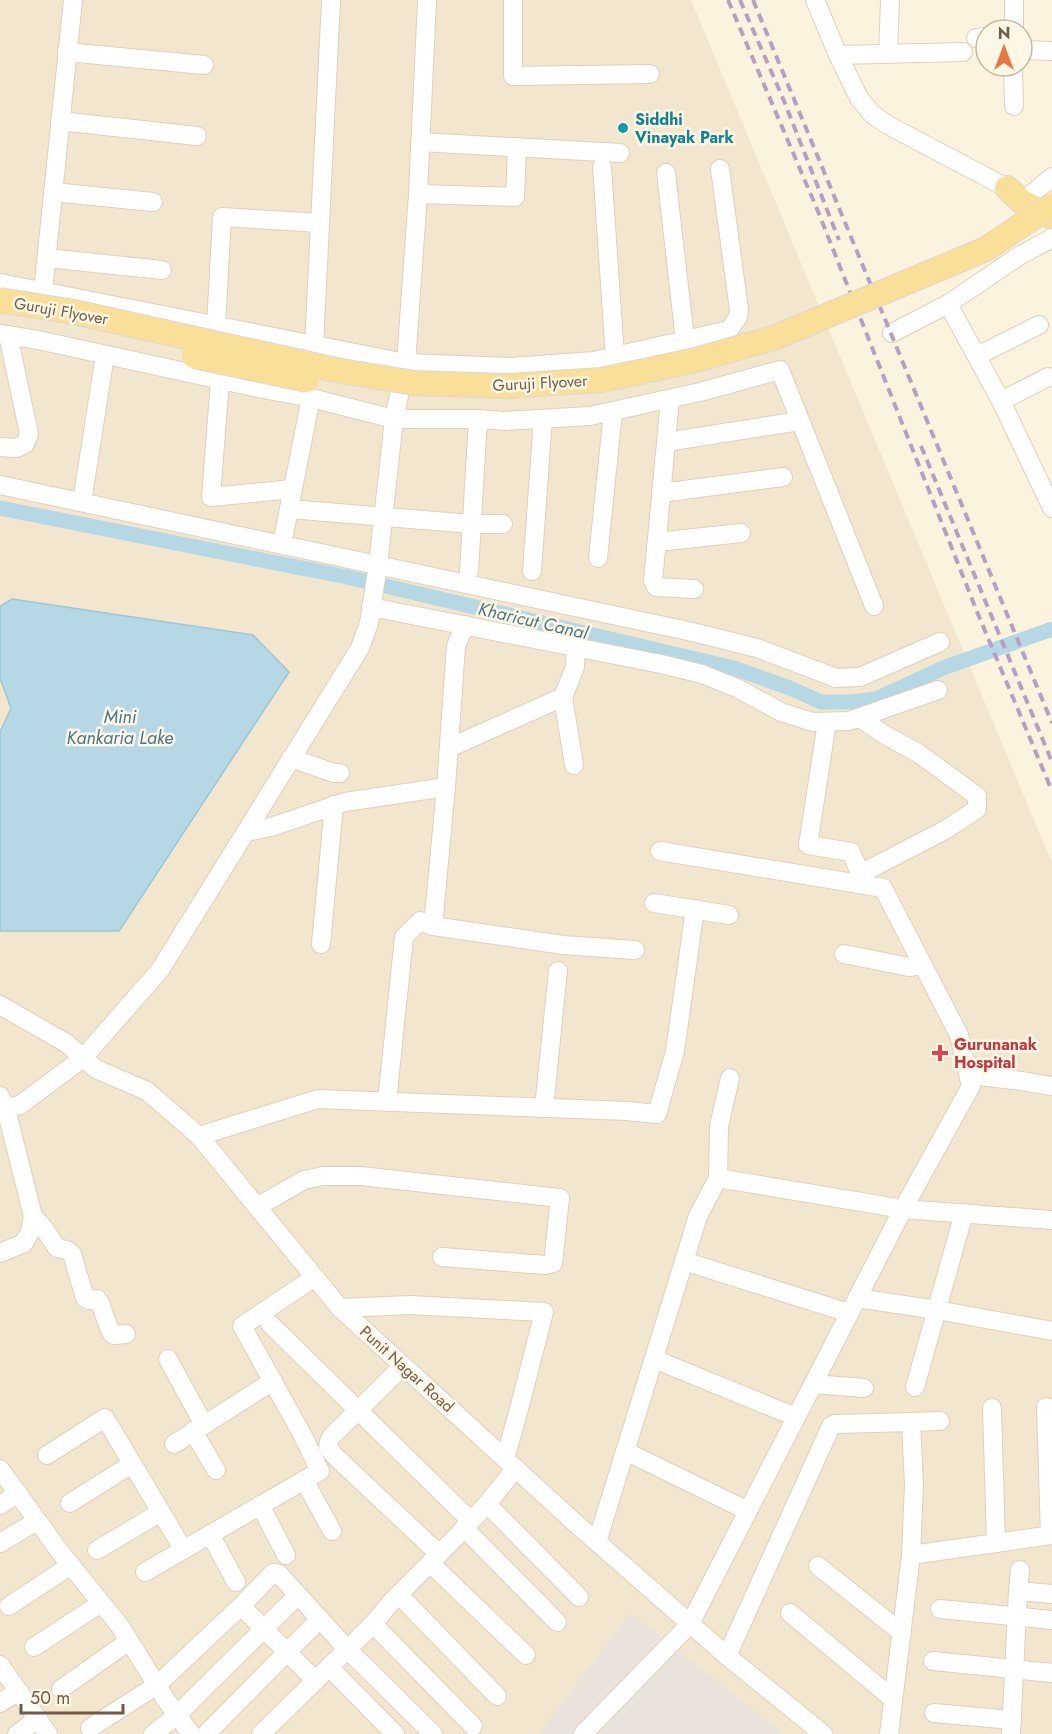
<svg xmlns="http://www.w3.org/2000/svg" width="1052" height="1734" font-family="Jost,sans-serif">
<rect width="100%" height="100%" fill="#fcf3df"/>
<polygon fill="#f3e6ce" points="0,0 691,0 1052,863 1052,1734 0,1734"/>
<polygon fill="#eae3db" points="630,1613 784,1734 539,1734"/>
<polygon fill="#b5d8e4" stroke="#9bc7d6" stroke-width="1.5" points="12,599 253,635 289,672 119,931 0,931 0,732 11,708 0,678 0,606"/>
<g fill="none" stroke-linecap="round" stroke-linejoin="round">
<polyline stroke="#b5d8e4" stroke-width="15" points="0,508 347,577 734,668 790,688 821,702 851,702 876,699 943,668 1052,629"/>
<g stroke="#dfd0bc" stroke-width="20">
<g id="minor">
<polyline points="513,0 513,76 650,74"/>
<polyline points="815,0 838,55 859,98 872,114 888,125 1007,188"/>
<polyline points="1014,30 1014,0"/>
<polyline points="976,38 986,37"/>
<polyline points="1022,50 1052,51"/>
<polyline points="67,52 204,65"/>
<polyline points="888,54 890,0"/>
<polyline points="838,55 963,52"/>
<polyline points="1013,66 1014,106"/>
<polyline points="60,121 197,136"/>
<polyline points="420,142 620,153"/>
<polyline points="602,167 615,357"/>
<polyline points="666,173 685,340"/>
<polyline points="53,192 153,202"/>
<polyline points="418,194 515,197 517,147"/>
<polyline points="1022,202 1052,177"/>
<polyline points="47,258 162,270"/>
<polyline points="0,283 406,363 511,367 594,361 729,330 738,317 739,310 720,169"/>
<polyline points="43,291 73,0"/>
<polyline points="948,304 1001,401 1052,508"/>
<polyline points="216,325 222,217 320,223"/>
<polyline points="892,333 948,304 1019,256 1052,238"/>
<polyline points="0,334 38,340 263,389 311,398 394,419 478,419 505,421 590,416 700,392 780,370 874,606"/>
<polyline points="314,346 331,0"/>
<polyline points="977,356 1039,325"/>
<polyline points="220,380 211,497 293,489"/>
<polyline points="670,399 653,581 656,587 694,589"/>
<polyline points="1001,401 1048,377"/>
<polyline points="666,442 800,421"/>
<polyline points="0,447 16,448 25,444 29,434 8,335"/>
<polyline points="0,485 688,631 757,648 836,678 860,677 940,642"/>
<polyline points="661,493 783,477"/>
<polyline points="82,502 105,355"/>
<polyline points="289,509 472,524 503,524"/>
<polyline points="657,542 741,533"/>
<polyline points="282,544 311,398"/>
<polyline points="598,558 613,412"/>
<polyline points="469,571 478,419"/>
<polyline points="532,571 543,419"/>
<polyline points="371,607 661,664 702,674 739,689 781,712 813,722 849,721 938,690"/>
<polyline points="563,697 574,765"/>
<polyline points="860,718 885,735 918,753 977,796 977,809 945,830 860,874"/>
<polyline points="827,722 808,845 851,852 865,885"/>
<polyline points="449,748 563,697 575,667 576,647"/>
<polyline points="291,758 334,773 340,773"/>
<polyline points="446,787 433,926 563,945 635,950"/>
<polyline points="246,832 271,827 345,802 446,787 456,646 465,625"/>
<polyline points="660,851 883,888 959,1035 971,1086 903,1209 1052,1220"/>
<polyline points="654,903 729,915"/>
<polyline points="321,944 334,805"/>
<polyline points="844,954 909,967 923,965"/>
<polyline points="0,1005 66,1043 96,1069 147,1091 199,1136 340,1308 573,1521 727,1656 823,1734"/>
<polyline points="969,1075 1022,1081 1052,1086"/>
<polyline points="0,1096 6,1109 33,1216 43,1227 57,1248 67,1250 72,1254 85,1298 88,1300 97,1299 100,1303 111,1333 114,1335 126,1334"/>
<polyline points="387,1102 404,937 420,921 433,926"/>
<polyline points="544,1108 558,971"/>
<polyline points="0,1110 20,1105 83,1058 160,970 360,648 369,623 378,565 394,419 406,363 418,194 427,0"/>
<polyline points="199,1136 318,1099 627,1111 657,1114 675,1051 695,909"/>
<polyline points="718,1178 719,1126 730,1078"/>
<polyline points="257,1207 304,1180 323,1176 361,1176 560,1198 553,1263 545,1265 442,1257"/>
<polyline points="0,1253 24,1243 30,1232 33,1216"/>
<polyline points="684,1261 849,1313"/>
<polyline points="857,1298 937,1310 1052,1331"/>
<polyline points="340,1308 410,1305 544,1312 519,1409 505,1459"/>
<polyline points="270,1324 471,1521"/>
<polyline points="168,1359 204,1425"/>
<polyline points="654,1359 796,1417"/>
<path d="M403,1366l-71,70c-8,12 -2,14 6,23l101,95"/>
<polyline points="813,1384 864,1388"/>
<polyline points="915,1387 964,1213"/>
<polyline points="1046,1407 1050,1535"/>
<polyline points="992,1408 996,1543"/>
<polyline points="911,1422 940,1421"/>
<polyline points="193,1431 216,1470"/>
<polyline points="174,1444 273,1381"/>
<polyline points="625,1451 748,1511"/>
<polyline points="47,1455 105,1418 183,1549"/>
<polyline points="0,1469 60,1552 120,1626 166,1700 191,1734"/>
<polyline points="304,1480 332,1531"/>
<polyline points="70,1503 132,1464"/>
<polyline points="487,1504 579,1597"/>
<polyline points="0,1505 18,1493"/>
<polyline points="260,1505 286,1555"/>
<polyline points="464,1528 557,1622"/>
<polyline points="210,1534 236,1582"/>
<polyline points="0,1543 37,1521"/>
<polyline points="97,1550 161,1512"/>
<polyline points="911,1555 1052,1535"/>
<polyline points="430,1563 526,1655"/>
<polyline points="818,1566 902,1633"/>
<polyline points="145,1572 320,1471 303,1436 242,1326 315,1277"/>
<polyline points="1018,1591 1020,1570"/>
<polyline points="399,1595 497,1696"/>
<polyline points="9,1606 71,1565"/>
<polyline points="241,1606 316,1681"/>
<polyline points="940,1609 1052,1620"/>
<polyline points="790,1613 893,1699"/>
<polyline points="373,1624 473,1726"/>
<polyline points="34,1647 101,1603"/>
<polyline points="727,1656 831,1426 835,1424 911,1422 914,1486 911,1555 889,1734"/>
<polyline points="933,1661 1052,1673"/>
<polyline points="0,1665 48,1734"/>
<polyline points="329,1667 395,1734"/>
<polyline points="61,1689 129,1641"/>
<polyline points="0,1703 19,1691"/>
<polyline points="934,1713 1012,1720"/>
<polyline points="90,1728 157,1685 241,1606 273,1573 279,1574 347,1649 433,1734"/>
<polyline points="17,1734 38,1719"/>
<polyline points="153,1734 177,1715 298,1595"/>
<polyline points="206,1734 320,1619"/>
<polyline points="261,1734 373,1624 393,1600 460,1533 487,1504 516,1468"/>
<polyline points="583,1734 690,1624 903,1209 718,1178 698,1216 597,1542"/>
<polyline points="1011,1734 1018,1591 1052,1594"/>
</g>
</g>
<g stroke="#ddd8d3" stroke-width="26">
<polyline id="major" points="1007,188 1022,202 1052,217"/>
</g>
<use href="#minor" stroke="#fff" stroke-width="18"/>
<use href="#major" stroke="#fadf98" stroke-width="24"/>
<g stroke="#b69fc3" stroke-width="4" stroke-dasharray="9 6" stroke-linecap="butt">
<polyline points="728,0 817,209 978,614 1052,791"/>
<polyline points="740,0 782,96 839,240"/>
<polyline points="753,0 1052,723"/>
<polyline points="921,446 1052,762"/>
</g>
<g stroke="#ddd8d3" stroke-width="26" stroke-linecap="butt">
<g id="major-bridge">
<polyline points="0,300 74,312 341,371 415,383 507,386 601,380 692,361 776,337 986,249 1052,205"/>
<polyline points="194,356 307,380"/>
</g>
</g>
<use href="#major-bridge" stroke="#fadf98" stroke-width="24"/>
</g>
<circle fill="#0f9aa8" stroke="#fff7e5" stroke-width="2" cx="623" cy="128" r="6"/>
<path fill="#e0444e" stroke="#fff7e5" stroke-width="2" d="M937 1044h6v6h6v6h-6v6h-6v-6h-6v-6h6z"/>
<g text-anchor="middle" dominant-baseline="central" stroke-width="5" stroke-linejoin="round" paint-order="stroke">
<g font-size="16" font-weight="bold" fill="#0d838f" stroke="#fff7e5" text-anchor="start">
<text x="635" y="119">Siddhi<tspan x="635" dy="18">Vinayak Park</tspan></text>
</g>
<g font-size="16" fill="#715b48" stroke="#fff7e5">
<text transform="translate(61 311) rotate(10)">Guruji Flyover</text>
<text transform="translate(540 383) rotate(-3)">Guruji Flyover</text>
<text transform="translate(407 1369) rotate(42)">Punit Nagar Road</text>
</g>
<g font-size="16" font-weight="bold" fill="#be3a42" stroke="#fff7e5" text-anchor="start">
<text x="954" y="1044">Gurunanak<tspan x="954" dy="18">Hospital</tspan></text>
</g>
<g font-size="18" font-style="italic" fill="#45788b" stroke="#fff7e5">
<text transform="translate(533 621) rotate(13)">Kharicut Canal</text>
<text x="120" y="717">Mini<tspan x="120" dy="21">Kankaria Lake</tspan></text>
</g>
</g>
<g transform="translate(1004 48)"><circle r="28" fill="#fff7e5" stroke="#c6b9a6" stroke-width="1.5"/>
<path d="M0-4.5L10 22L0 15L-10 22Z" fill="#e57945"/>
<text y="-9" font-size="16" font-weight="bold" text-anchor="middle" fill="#715b48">N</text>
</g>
<path d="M21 1704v9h102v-9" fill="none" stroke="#715b48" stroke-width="3"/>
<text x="30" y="1704" font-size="18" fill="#715b48" stroke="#fff7e5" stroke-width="4.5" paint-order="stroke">50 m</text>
</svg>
